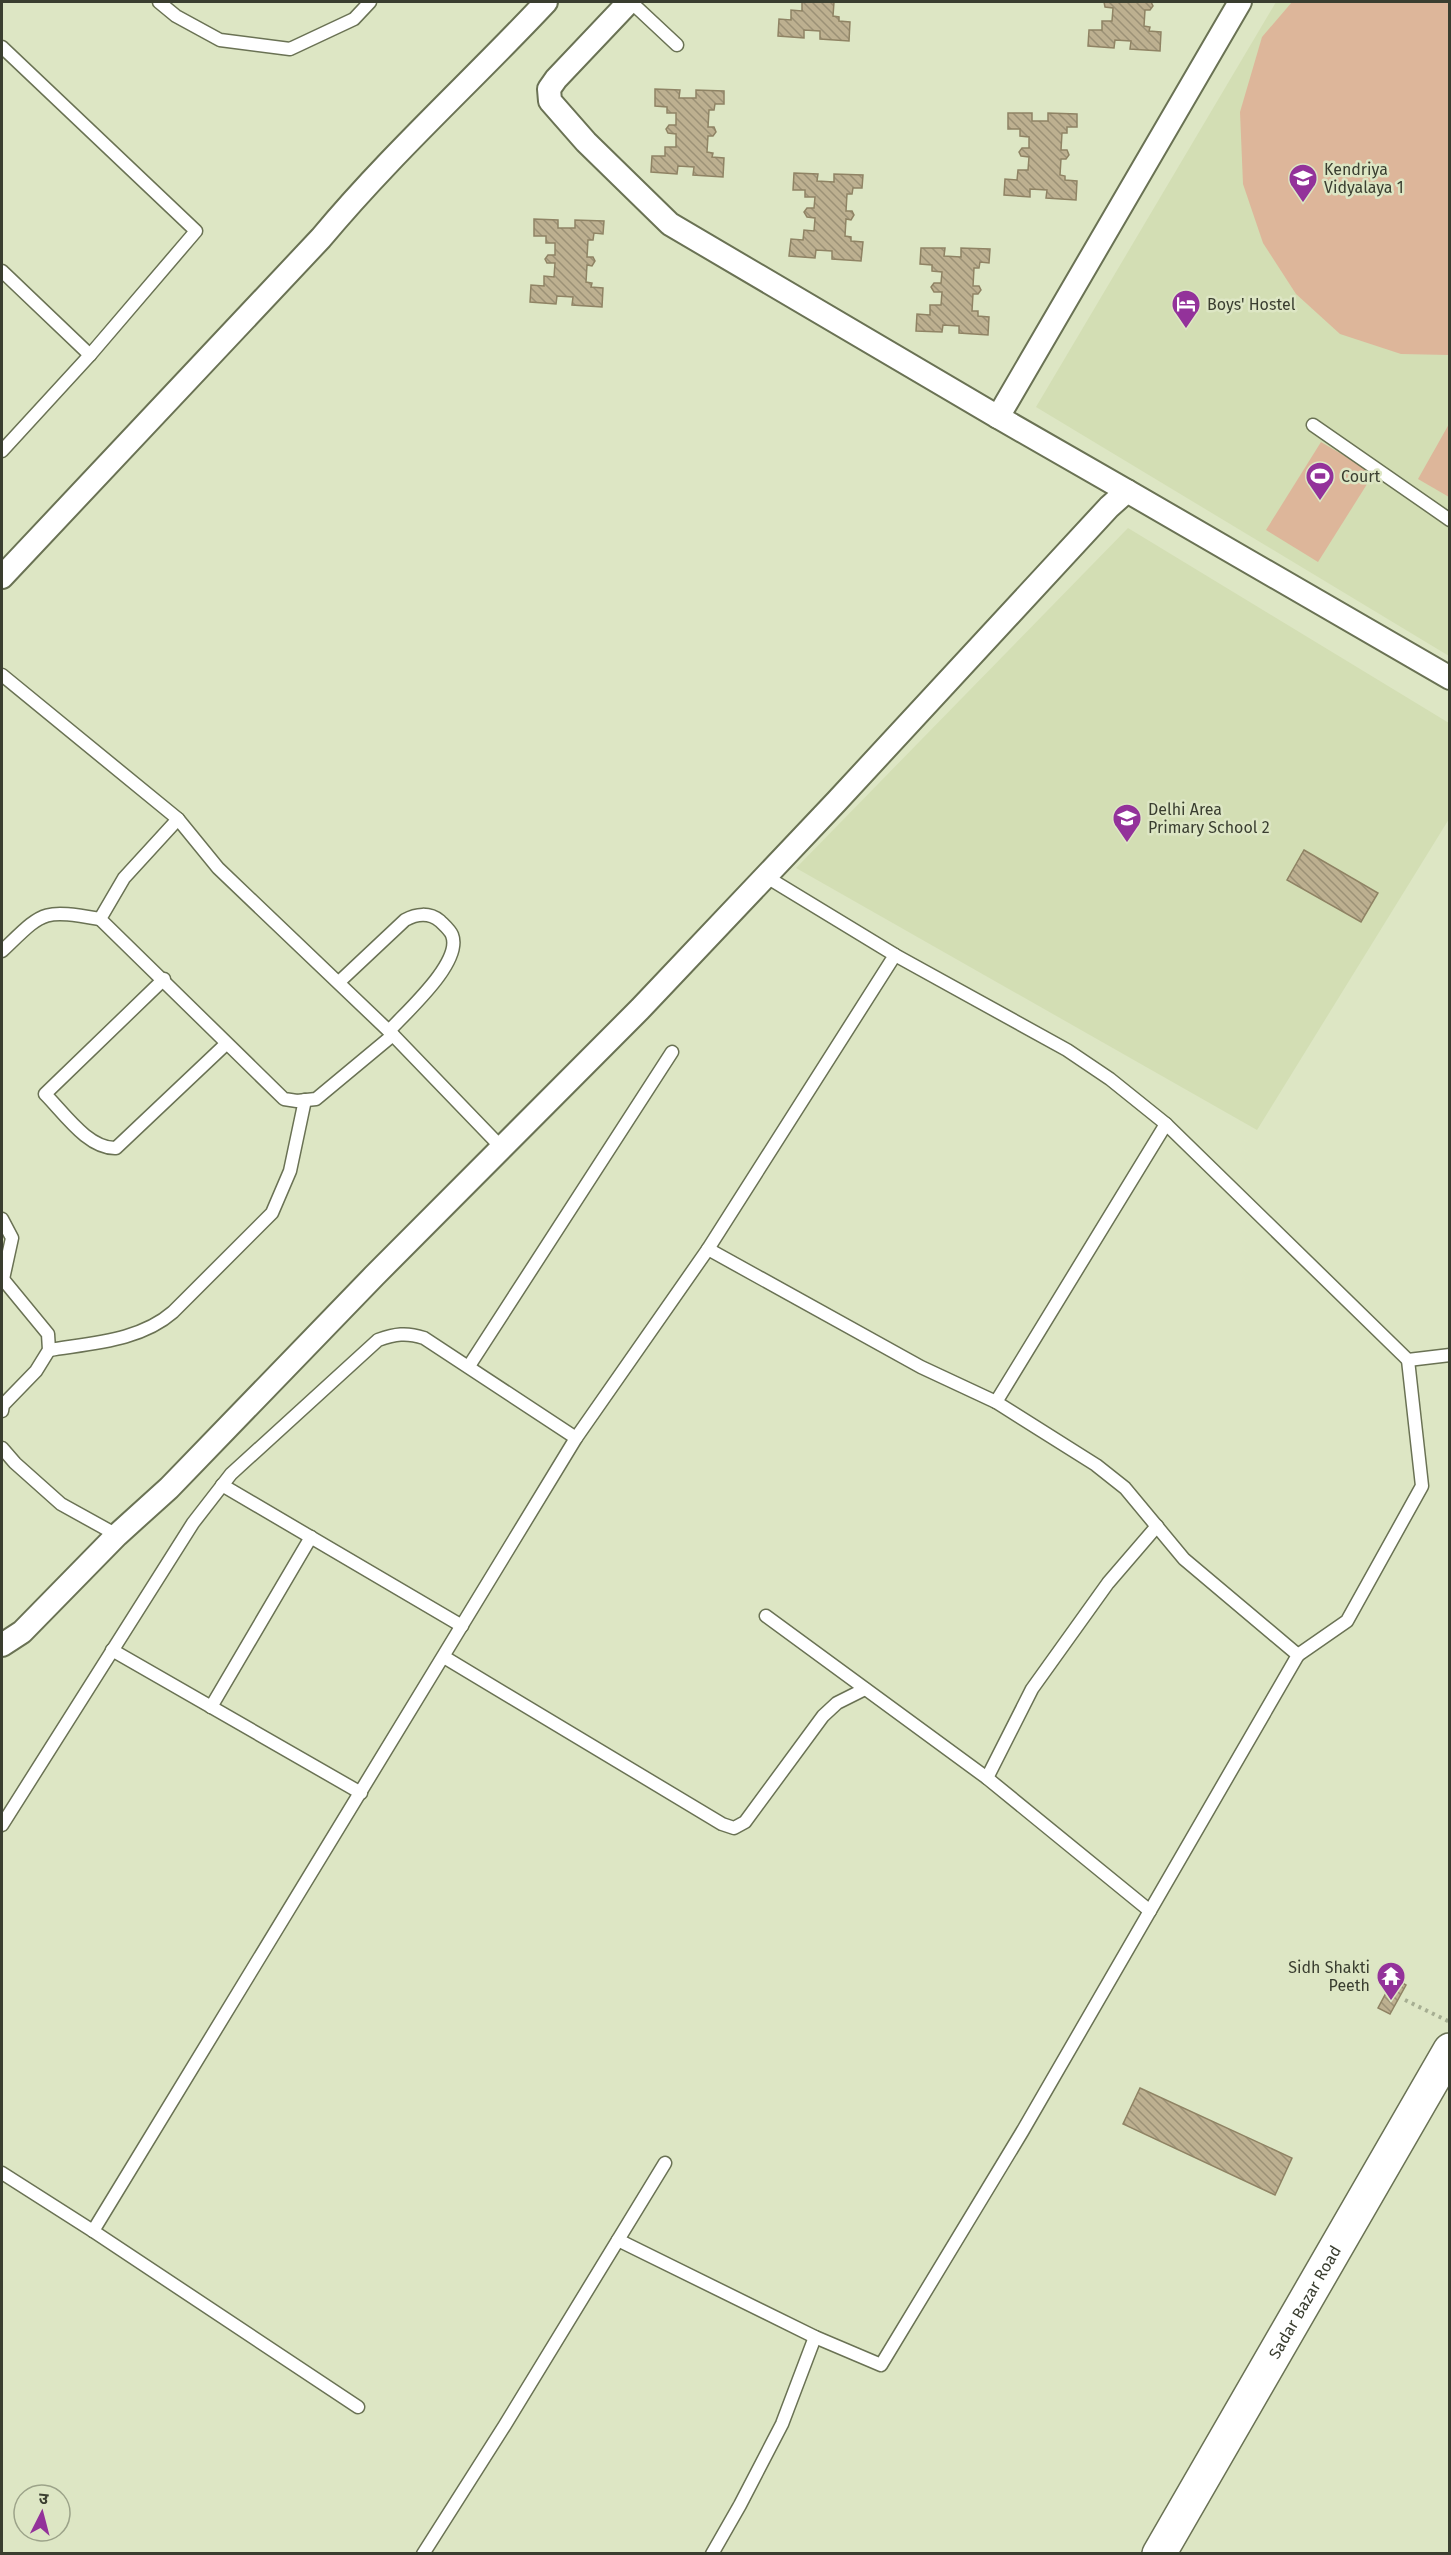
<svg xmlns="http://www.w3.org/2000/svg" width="1451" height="2555" font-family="'Fira Sans','Noto Sans Devanagari',sans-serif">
<defs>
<pattern id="building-back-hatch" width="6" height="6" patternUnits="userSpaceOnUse" patternTransform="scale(1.5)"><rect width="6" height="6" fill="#bdb090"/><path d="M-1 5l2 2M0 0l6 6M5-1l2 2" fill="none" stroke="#9b9176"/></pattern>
</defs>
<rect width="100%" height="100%" fill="#dde6c4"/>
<g fill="#d3deb4">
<polygon points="1276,2 1449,2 1449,656 1036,407"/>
<polygon points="1128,528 1449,723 1449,819 1257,1130 796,868"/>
</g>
<g fill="#ddb69a">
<polygon points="1292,2 1449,2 1449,355 1401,354 1340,334 1296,294 1263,243 1243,184 1240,112 1262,37"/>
<polygon points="1449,424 1449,497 1418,479"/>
<polygon points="1321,442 1374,473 1318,562 1266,530"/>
</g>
<g fill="url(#building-back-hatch)" stroke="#8f8364" stroke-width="1.5">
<polygon points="802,2 834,2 833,16 839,17 839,21 850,22 849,41 820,39 820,31 804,30 804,38 778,36 779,19 791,20 791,10 802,11"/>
<polygon points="1104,2 1151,2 1153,6 1150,10 1145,10 1144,26 1150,27 1149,31 1161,32 1160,51 1130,49 1131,41 1115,40 1114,48 1088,46 1089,30 1102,30 1102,21 1112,21 1113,8 1105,7"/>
<polygon points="655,89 680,90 679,98 696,98 696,90 724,91 724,104 715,104 714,110 709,110 708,127 714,127 716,132 713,136 708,136 707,152 713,153 712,157 724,158 723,177 693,175 694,167 678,166 677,174 651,172 652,156 665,156 665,147 676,147 676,134 668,133 666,129 669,125 676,125 676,113 667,113 667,107 655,106"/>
<polygon points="1008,113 1032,113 1032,121 1048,121 1048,113 1077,114 1077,127 1067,127 1067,133 1062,133 1061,150 1067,150 1069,155 1066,159 1061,159 1060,175 1065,176 1065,180 1077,181 1076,200 1046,198 1047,190 1030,189 1030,197 1004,195 1005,179 1017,180 1018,170 1028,170 1029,157 1021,156 1019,152 1022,148 1029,148 1029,137 1020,136 1020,129 1008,129"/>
<polygon points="794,173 818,174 817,181 834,182 834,174 863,175 862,188 853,188 852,194 847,194 846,211 852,211 854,215 851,220 846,219 845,236 851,237 851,241 863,242 861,261 832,259 832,251 816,250 815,258 789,256 791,239 803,240 804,230 814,231 815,218 807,217 804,212 807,208 814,208 815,197 805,197 805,190 793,190"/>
<polygon points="534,219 558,220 558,228 575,228 575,220 604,221 603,234 594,233 593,240 588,240 587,257 593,257 595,261 592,266 587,265 586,282 592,283 591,287 603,288 602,307 572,305 573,297 557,296 556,304 530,302 531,285 544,286 544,276 554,277 555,263 547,263 545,259 548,255 555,255 555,243 546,243 546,236 534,236"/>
<polygon points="921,248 945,248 944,256 961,257 961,248 990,249 989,263 980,262 979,268 974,268 973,286 979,286 981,290 978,294 973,294 972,311 978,311 978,316 989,317 988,335 959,333 959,326 943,325 942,332 916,331 917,314 930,315 930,305 941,305 942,292 934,292 931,287 934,283 941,283 942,272 932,271 932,265 920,264"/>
<polygon points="1304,850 1378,893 1361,922 1287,880"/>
<polygon points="1394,1978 1406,1985 1390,2014 1378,2008"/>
<polygon points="1140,2088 1292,2158 1275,2195 1123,2124"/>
</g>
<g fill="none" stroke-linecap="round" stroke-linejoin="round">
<g stroke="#6a7254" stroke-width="15">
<g id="lane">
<polyline points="159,2 176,16 220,40 290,49 354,19 370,2"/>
<polyline points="631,2 677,45"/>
<polyline points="2,47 196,231 90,355 2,451"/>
<polyline points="2,271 90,355"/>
<polyline points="1313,425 1450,520"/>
<polyline points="2,675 178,819 218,868 393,1035 501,1147"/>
<polyline points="178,819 124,878 100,919 284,1099 297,1101 316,1099 393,1035"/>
<path d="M2,951c42,-40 39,-42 98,-32"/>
<polyline points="895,955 1067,1050 1110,1079 1166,1124 996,1402"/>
<path d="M164,979l-119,115c19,19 43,55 71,54l110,-104"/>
<path d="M339,982l66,-62c11,-6 24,-8 35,1 4,4 10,9 12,14 11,27 -46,77 -63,96"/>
<polyline points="1166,1124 1408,1360 1450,1355"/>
<polyline points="2,1219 12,1238 3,1279"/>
<polyline points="2,1278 48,1334 49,1350 36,1371 3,1405 2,1411"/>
<path d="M49,1350c42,-7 91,-9 124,-38l99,-99 18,-42 15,-71"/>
<polyline points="469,1366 672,1052"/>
<polyline points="2,1448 15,1463 61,1504 117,1535"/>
<polyline points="222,1485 462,1626"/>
<polyline points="766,1616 987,1778 1150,1911"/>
<polyline points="112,1650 361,1793"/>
<polyline points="1298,1655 1347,1621 1422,1486 1408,1360"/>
<polyline points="444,1657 722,1824 734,1828 745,1822 823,1716 837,1703 865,1689"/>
<polyline points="211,1707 311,1537"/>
<polyline points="987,1778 1032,1689 1108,1583 1157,1526"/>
<path d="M2,1825l191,-302 38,-49 147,-134c17,-6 28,-8 46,-2l152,100"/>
<polyline points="2,2173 93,2231 358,2407"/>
<polyline points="93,2231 576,1438 708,1249 895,955 765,876"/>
<polyline points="618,2240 815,2337 881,2365 1022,2132 1298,1655 1184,1559 1125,1488 1096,1465 996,1402 921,1367 708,1249"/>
<polyline points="423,2554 505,2425 665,2163"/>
<polyline points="712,2554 740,2505 782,2424 815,2337"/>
</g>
</g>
<g stroke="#6a7254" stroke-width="26">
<g id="street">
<polyline points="629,2 556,79 549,89 550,101 586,142 670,224 998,417"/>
<polyline points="1127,491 1450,678"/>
<path d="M2,577l319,-339c70,-84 151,-157 225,-236"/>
<polyline points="2,1645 22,1632 117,1535 169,1488 374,1276 640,1009 837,801 1109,507 1127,491 998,417 1240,2"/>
</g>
</g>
<g stroke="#6a7254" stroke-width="36">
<g id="secondary">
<path id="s1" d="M1159,2554l291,-504"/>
</g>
</g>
<polyline stroke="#a6ae92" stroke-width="4" stroke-dasharray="3 4.5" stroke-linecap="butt" points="1405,2000 1450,2022"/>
<use href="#lane" stroke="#fff" stroke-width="12"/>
<use href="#street" stroke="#fff" stroke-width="22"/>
<use href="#secondary" stroke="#fff" stroke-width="33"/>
</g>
<defs>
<g id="school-pin" transform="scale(1.5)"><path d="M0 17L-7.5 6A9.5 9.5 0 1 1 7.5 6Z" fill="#93329a" stroke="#dde6c4"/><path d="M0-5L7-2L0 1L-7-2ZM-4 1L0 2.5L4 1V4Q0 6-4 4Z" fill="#fff"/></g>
<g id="hotel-pin" transform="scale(1.5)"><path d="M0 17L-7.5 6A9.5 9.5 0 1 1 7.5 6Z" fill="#93329a" stroke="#dde6c4"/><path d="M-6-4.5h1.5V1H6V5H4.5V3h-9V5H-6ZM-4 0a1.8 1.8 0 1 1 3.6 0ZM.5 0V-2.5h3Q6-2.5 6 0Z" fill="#fff"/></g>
<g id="stadium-pin" transform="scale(1.5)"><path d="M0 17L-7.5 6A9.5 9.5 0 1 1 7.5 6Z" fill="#93329a" stroke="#dde6c4"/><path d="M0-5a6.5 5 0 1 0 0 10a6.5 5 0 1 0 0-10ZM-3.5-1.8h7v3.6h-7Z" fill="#fff"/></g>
<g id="temple-pin" transform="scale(1.5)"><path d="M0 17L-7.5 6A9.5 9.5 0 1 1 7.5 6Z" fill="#93329a" stroke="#dde6c4"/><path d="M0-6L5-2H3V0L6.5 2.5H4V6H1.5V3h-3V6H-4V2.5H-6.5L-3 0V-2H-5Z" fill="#fff"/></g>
</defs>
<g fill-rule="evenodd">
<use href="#school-pin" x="1303" y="178"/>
<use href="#hotel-pin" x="1186" y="304"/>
<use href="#stadium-pin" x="1320" y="476"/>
<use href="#school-pin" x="1127" y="818"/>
<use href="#temple-pin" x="1391" y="1976"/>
</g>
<g text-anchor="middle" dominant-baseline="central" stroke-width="5" stroke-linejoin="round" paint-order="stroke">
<g font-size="16" fill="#3a3e30" stroke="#dde6c4" text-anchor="start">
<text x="1324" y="169">Kendriya<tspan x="1324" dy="18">Vidyalaya 1</tspan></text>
<text x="1207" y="304">Boys' Hostel</text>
<text x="1341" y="476">Court</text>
<text x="1148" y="809">Delhi Area<tspan x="1148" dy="18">Primary School 2</tspan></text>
<text x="1370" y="1967" text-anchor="end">Sidh Shakti<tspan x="1370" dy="18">Peeth</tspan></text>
</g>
<g font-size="16" fill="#3a3e30" stroke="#dde6c4">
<text stroke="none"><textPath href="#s1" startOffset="291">Sadar Bazar Road</textPath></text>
</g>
</g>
<rect width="1451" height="2555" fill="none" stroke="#3a3e30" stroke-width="6"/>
<g transform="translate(42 2513) rotate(6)"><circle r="28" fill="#dde6c4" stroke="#9ca389" stroke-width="1.5"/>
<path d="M0-4.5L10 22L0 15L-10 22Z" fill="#93329a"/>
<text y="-9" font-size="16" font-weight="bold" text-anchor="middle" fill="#3a3e30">उ</text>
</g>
</svg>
